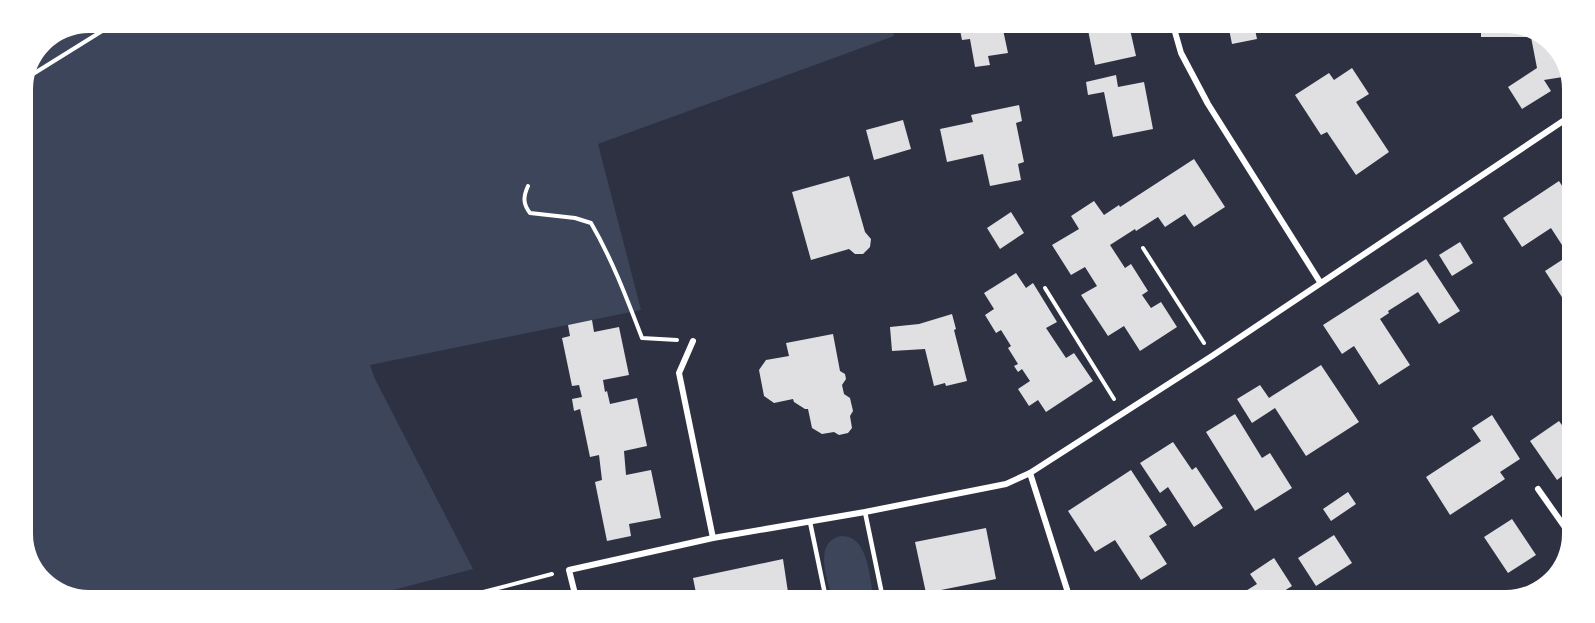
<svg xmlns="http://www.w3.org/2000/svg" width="1595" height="623" font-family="'Fira Sans Condensed',sans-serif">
<rect width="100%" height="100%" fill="#2d3142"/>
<g fill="#3c4559">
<polygon points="89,23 892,25 894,36 598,144 641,310 370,365 375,379 473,569 363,598 67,597 36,575 23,539 23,85 42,42"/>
<path d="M842,536c27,0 27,42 32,63h-42c-4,-20 -20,-58 10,-63z"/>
</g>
<g fill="#e0e0e3">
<polygon points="959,25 1002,25 1008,53 988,56 990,65 975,67 970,39 962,40"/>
<polygon points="1087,25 1129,25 1136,56 1095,65"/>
<polygon points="1226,25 1254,25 1257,39 1232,44 1229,29 1227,29"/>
<polygon points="1481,26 1528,26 1559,49 1569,76 1544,80 1551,91 1522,109 1508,87 1537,68 1531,37 1481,37"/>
<polygon points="1352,68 1369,94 1356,102 1389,152 1356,175 1327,132 1321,135 1295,95 1329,73 1334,80"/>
<polygon points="1116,75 1118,87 1144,82 1153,129 1113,137 1104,92 1088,95 1086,82"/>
<polygon points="1019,105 1022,121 1016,123 1024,162 1018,164 1021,180 990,186 983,154 947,162 940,129 973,122 971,115"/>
<polygon points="903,120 911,149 874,160 866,130"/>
<polygon points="1194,159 1225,207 1194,227 1185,214 1165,227 1158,217 1136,231 1135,229 1110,245 1125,268 1131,264 1148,291 1142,295 1151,308 1161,302 1177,327 1140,351 1124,326 1108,336 1081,295 1097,286 1085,267 1071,275 1052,245 1079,229 1071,216 1094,201 1104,215 1119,205 1120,207"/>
<polygon points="849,176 865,232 871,239 870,247 863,254 855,254 849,249 811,260 792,192"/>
<polygon points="1559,181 1571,200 1571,239 1562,245 1551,228 1522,247 1503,218"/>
<polygon points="1011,212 1024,233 1000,249 987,228"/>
<polygon points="1460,242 1473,263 1452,276 1439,255"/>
<polygon points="1571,254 1571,311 1545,271"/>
<polygon points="1426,259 1460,311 1439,324 1418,292 1388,311 1389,313 1380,319 1410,365 1379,385 1354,346 1342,354 1323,325"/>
<polygon points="1016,273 1026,288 1033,283 1057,322 1046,328 1066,358 1074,353 1093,381 1046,412 1038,400 1029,406 1018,389 1030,381 1022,369 1018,372 1014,366 1018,364 1008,348 1011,346 1001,330 996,333 985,315 994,309 984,293"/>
<polygon points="952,314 956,329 954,330 967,381 946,386 945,383 934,386 925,349 892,351 890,327 919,324"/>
<polygon points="592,320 594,332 619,327 629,375 603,380 605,392 607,391 610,404 637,398 647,446 624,451 626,475 651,470 661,518 629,524 631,536 607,541 595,482 602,480 599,455 590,457 580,409 574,411 572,399 582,397 579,385 572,386 562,338 570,336 568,325"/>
<polygon points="833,334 840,371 845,374 846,379 842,385 844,394 850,398 853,411 850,416 852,428 848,433 839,435 834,432 822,434 812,428 808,409 805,409 794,402 793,399 774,403 764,396 759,370 766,360 789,356 786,343"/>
<polygon points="1321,365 1359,422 1306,456 1275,408 1252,423 1237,399 1260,385 1269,398"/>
<polygon points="1235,414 1262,458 1270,453 1292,488 1255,511 1206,432"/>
<polygon points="1492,415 1520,459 1500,472 1505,479 1450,515 1426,477 1481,441 1472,428"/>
<polygon points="1559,421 1570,436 1569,471 1557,480 1530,441"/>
<polygon points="1173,442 1192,470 1196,467 1223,508 1194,527 1168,487 1160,493 1140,463"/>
<polygon points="1131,470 1167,525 1149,536 1167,564 1141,580 1115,540 1095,552 1068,511"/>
<polygon points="1348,492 1356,504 1331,521 1323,509"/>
<polygon points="1512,519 1536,555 1508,573 1484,537"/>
<polygon points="986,528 996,579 926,593 915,542"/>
<polygon points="1334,535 1352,563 1316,586 1298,558"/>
<polygon points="1274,558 1292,586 1276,596 1278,600 1231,600 1257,584 1250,574"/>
<polygon points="783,559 789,599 747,599 746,596 733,599 697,598 693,578"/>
<polygon points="1310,591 1316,600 1302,600 1300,598"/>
</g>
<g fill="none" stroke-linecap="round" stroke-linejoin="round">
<g stroke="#fff" stroke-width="4">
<polyline points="25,79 115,23"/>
<path d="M528,186c-5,11 -5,18 2,27l45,5 16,5c21,36 36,76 51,115l35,2"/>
<polyline points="1143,248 1204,343"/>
<polyline points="1045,288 1114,399"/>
<polyline points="460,598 552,574"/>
</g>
<g stroke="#fff" stroke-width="4.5">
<polyline points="865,512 883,599"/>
<polyline points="810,522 826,599"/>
</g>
<g stroke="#fff" stroke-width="6">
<polyline points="1173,25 1181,53 1208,104 1320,282"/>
<polyline points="693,341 679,373 713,538"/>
<polyline points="1030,473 1070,599"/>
<polyline points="1538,489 1569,533"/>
<polyline points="576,598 569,570 713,538 865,512 1006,484 1030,473 1212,356 1572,115"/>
</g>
</g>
<path d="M0 0H1595V623H0ZM89 33H1506A56 56 0 0 1 1562 89V534A56 56 0 0 1 1506 590H89A56 56 0 0 1 33 534V89A56 56 0 0 1 89 33Z" fill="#fff" fill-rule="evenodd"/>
</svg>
